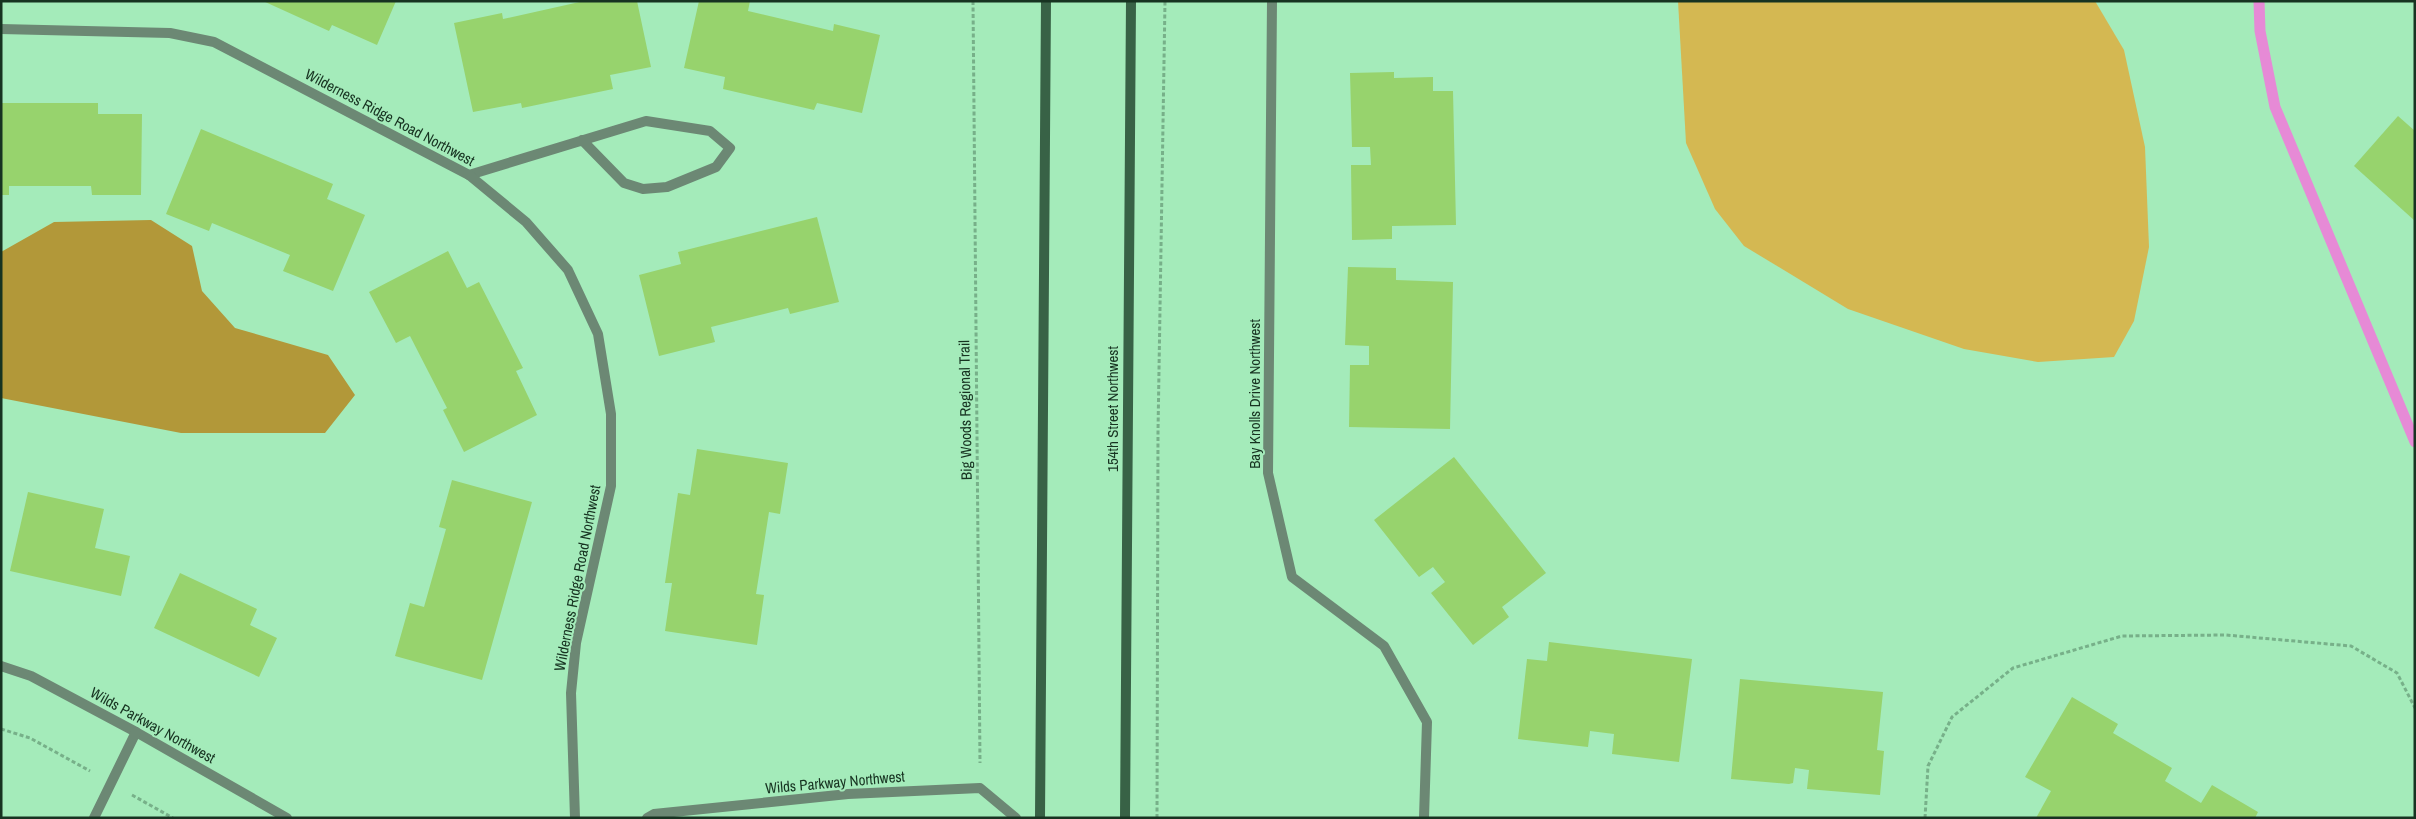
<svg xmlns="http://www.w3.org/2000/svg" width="2416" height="819" font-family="'Archivo Narrow',sans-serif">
<rect width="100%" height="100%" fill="#a4ebba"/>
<polygon fill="#d4b852" points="1678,1 2095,1 2124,50 2145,147 2149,247 2134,321 2114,357 2038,362 1964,349 1848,309 1744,246 1715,209 1686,143"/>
<polygon fill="#b29839" points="151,220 192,246 202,291 235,328 328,355 355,395 325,433 181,433 1,398 1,252 54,222"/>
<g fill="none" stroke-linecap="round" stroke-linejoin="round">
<polyline stroke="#e68ad6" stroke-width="11" points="2259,1 2260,31 2275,107 2415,442"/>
</g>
<g fill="#97d36d">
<polygon points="263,1 396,1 377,45 332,25 329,31"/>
<polygon points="584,1 637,1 651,67 610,75 613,89 522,108 521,103 473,112 454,23 502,13 503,19"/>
<polygon points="699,1 750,1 748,11 833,31 834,24 880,35 862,113 817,103 814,110 723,89 725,77 684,68"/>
<polygon points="1394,72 1394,78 1433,77 1433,91 1453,91 1456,225 1392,226 1392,239 1352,240 1351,165 1371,165 1370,147 1352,147 1350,73"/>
<polygon points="2,103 98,103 98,114 142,114 141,195 92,195 91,186 9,186 9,195 1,195"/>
<polygon points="2398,116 2415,131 2415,221 2354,166"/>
<polygon points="201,129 333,184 327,199 365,215 333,291 283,271 290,255 212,223 209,231 166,214"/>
<polygon points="817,217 839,302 790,314 788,308 711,327 715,342 659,356 639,275 681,264 678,252"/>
<polygon points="448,251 467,288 479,282 523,368 516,371 537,415 464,452 443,410 447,408 410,336 396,343 369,292"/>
<polygon points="1348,267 1396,268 1396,280 1453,282 1450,429 1349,427 1350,365 1369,365 1369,346 1345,345"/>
<polygon points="697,449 788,463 780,514 769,512 756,594 764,595 757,645 665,631 672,583 665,583 678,493 690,495"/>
<polygon points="1454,457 1546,573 1502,607 1509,617 1473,645 1431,593 1445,582 1433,567 1419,577 1374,520"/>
<polygon points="452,480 532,502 482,680 395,656 410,603 424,607 446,529 439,527"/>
<polygon points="28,492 104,509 95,548 130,556 121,596 10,571"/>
<polygon points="180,573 257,609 250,625 277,638 259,677 154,628"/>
<polygon points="1549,642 1692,659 1679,762 1612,754 1614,734 1590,731 1588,747 1518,739 1527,659 1547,661"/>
<polygon points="1740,679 1883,692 1877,750 1884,751 1880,795 1807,789 1809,770 1795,768 1793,783 1789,784 1731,779"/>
<polygon points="2072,697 2118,724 2113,733 2172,768 2165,781 2201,803 2212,785 2258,812 2255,818 2036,818 2051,791 2025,777"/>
</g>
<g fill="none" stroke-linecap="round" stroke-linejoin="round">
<g stroke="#77b089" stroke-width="3" stroke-dasharray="4 2.5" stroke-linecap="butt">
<polyline points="973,1 980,763"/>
<polyline points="1,729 30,738 90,771"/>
<polyline points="132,795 173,818"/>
<polyline points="1157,818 1158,432 1165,1"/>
<polyline points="1925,818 1928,766 1952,717 2013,668 2122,636 2226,635 2351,646 2397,673 2415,708"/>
</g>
<polyline stroke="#6c8874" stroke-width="10" points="469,175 646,121 710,131 730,148 716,167 667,187 643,189 624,183 582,140"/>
<g stroke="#6c8874" stroke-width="10">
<polyline points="1272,1 1268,473 1292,577 1384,646 1427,722 1424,818"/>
<polyline points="1,29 170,33 214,42 469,175 526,222 568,270 598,334 611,414 611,486 576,643 571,693 575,818"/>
<polyline points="1,666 31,676 136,732 287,818"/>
<polyline points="94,818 136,732"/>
<polyline points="647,818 654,814 848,794 980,788 1016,818"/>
</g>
<g stroke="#386246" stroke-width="10">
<polyline points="1040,818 1046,1"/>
<polyline points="1125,818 1131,1"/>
</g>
</g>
<g text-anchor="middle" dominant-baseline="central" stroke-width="4" stroke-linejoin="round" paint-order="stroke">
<g font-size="15" fill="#173321" stroke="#a4ebba">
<text transform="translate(390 117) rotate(28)">Wilderness Ridge Road Northwest</text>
<text transform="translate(1254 394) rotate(-90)">Bay Knolls Drive Northwest</text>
<text transform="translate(1112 409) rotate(-90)">154th Street Northwest</text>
<text transform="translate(965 410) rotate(-91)">Big Woods Regional Trail</text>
<text transform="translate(577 578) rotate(-79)">Wilderness Ridge Road Northwest</text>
<text transform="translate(153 725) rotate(29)">Wilds Parkway Northwest</text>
<text transform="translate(835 782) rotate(-5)">Wilds Parkway Northwest</text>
</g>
</g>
<rect width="2416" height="819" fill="none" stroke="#173321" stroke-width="5"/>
</svg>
